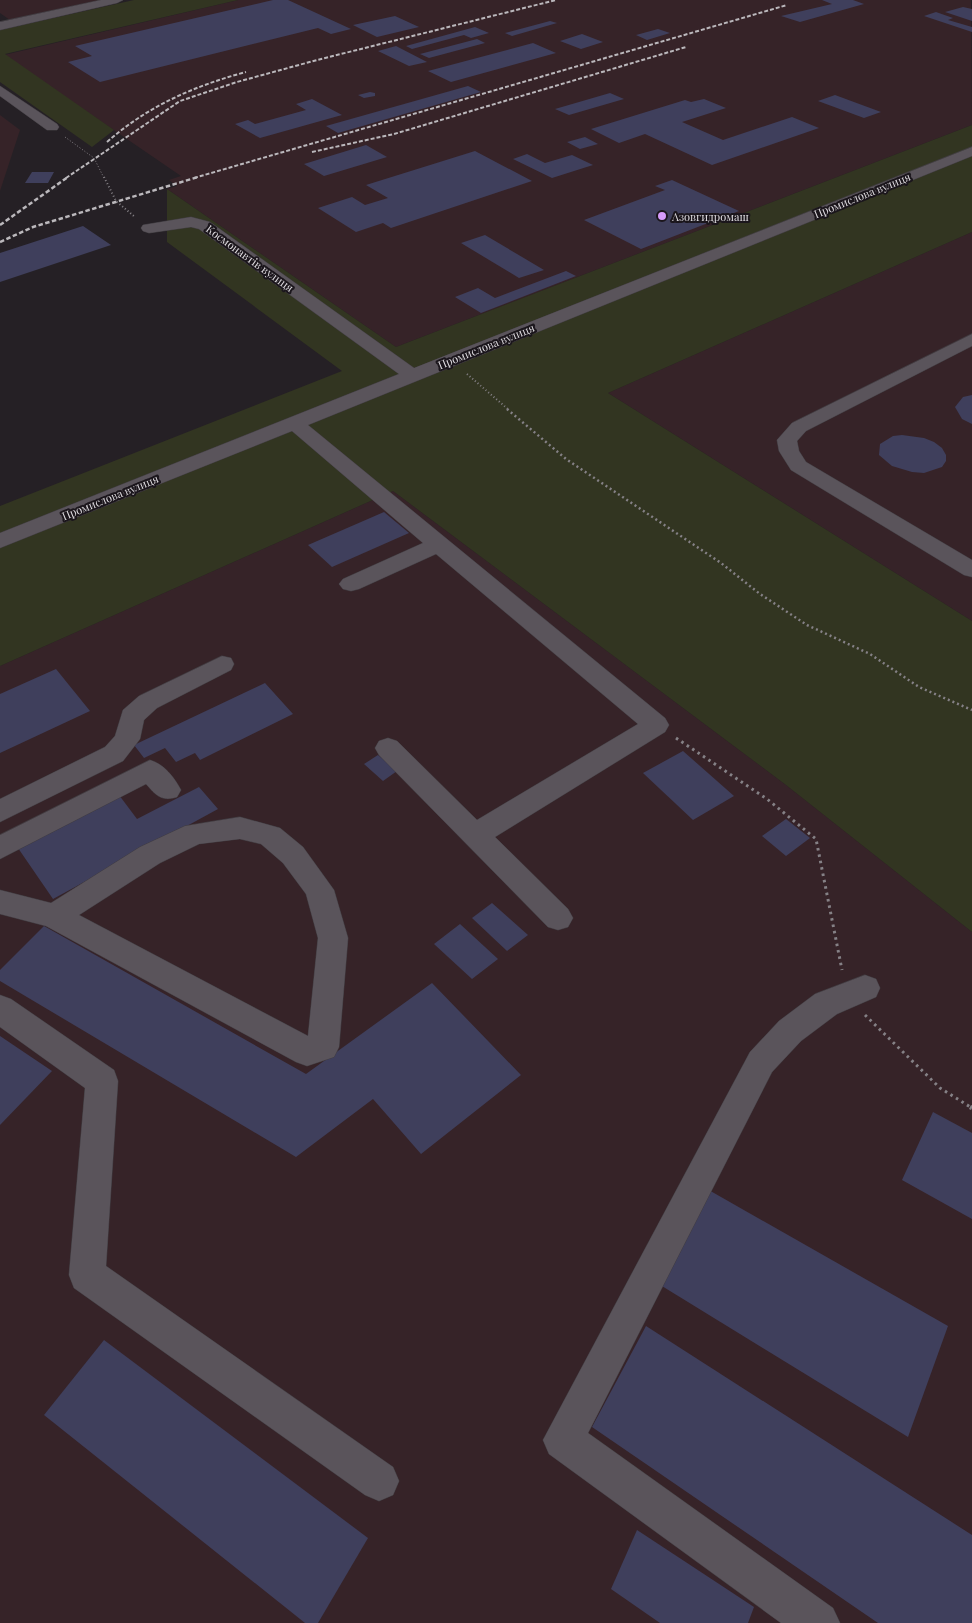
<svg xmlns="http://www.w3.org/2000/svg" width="972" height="1623" font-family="'Playfair Display',serif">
<rect width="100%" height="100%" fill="#252025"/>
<g fill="#362328">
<polygon points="0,0 101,0 10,20 0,13"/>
<polygon points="238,0 971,0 972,125 396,347 167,189 177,186 169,180 181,176 4,55"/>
<polygon points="0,115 20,130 0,191"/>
<polygon points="972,232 972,621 608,393"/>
<polygon points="393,491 786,785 972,932 972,1623 0,1623 0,666"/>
</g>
<g fill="#323521">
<polygon points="134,0 238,0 5,54 114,130 92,147 0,82 0,30"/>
<polygon points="972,125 972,232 608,393 972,621 972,932 786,785 393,491 0,666 0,506 342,371 167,242 167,189 396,347"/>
</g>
<g fill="#3f3f5c">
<polygon points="273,0 288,0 351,29 331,34 318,28 100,82 68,62 92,56 75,46"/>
<polygon points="822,0 853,0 864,4 800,22 781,16 832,4"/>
<polygon points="963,7 972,9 972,21 945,12"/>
<polygon points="936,12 953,18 948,20 972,27 972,32 924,16"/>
<polygon points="395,16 419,27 377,37 353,25"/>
<polygon points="550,21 557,23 512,36 505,33"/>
<polygon points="475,27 489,33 471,38 464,35 412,49 406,46"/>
<polygon points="658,29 670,33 647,40 636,35"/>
<polygon points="582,34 603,42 581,49 560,41"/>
<polygon points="477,39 485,43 429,58 420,54"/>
<polygon points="533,43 556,53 451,82 428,71"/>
<polygon points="396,46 427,62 409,66 378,51"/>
<polygon points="468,86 481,92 338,133 326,126"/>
<polygon points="370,92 375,93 375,96 364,98 358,95"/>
<polygon points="610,93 624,99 569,115 555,109"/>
<polygon points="835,95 881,112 864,118 818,101"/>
<polygon points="312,99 342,115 260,138 235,124 248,120 255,124 306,110 296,104"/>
<polygon points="704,99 726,108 682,122 723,140 792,117 819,128 712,165 645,134 619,143 591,129 685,100 691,102"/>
<polygon points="585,137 598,144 580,149 567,142"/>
<polygon points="366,145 387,157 324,176 304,164"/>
<polygon points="475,151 532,181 391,228 383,223 356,232 318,208 352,197 365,205 388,198 366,185"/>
<polygon points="527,154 545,163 572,155 593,165 552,178 513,159"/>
<polygon points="32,172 54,172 48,183 25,183"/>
<polygon points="672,180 739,211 641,249 584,220 665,190 655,186"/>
<polygon points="83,226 111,245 0,282 0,253"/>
<polygon points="485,235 544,270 519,278 461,243"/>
<polygon points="566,271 576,276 481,313 455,297 478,288 495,298"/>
<polygon points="972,395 972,424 962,419 955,407 963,397"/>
<polygon points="902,435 924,438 934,442 942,448 946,455 946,461 942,467 924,473 912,472 892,466 879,455 880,444 893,436"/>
<polygon points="384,512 409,533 332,567 308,545"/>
<polygon points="56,669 90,711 0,753 0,694"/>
<polygon points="265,683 293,714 200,760 195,753 176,762 165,748 144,758 134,745"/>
<polygon points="683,751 734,796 693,820 643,773"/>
<polygon points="378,755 397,771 383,781 364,764"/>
<polygon points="199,787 218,809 53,899 18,848 119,795 137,819"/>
<polygon points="786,819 810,838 786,856 762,836"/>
<polygon points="492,903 528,935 507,951 472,918"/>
<polygon points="460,924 498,959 472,979 434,944"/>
<polygon points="44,926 306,1074 432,983 521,1075 421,1154 373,1099 296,1157 0,981 0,970"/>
<polygon points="0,1036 52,1071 0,1125"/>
<polygon points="933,1112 972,1133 972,1219 902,1180"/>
<polygon points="707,1189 948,1326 908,1437 657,1283"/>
<polygon points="646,1326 972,1535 972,1623 878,1623 592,1427"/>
<polygon points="104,1340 368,1538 318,1623 305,1623 44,1415"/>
<polygon points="637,1530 754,1607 748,1623 660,1623 611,1589"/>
</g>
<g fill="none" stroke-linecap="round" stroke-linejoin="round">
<g stroke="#403c41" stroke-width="1">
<g id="minor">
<polygon points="101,0 123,0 117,3 0,30 0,22"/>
<polygon points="0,86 57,124 59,127 57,130 47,130 0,96"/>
<polygon points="972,147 972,156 308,425 665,718 669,725 665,732 495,837 568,909 573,918 568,927 558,930 548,927 379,755 375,748 379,741 388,738 397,741 477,820 638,724 436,554 359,589 351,591 343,589 339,584 343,579 423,543 292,431 0,548 0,533 399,374 199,229 191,227 149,233 143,231 141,228 143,225 191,217 210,222 414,368"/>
<polygon points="972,334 972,346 806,431 797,441 799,451 806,462 972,560 972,577 964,575 791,470 779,451 777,440 792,423"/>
<polygon points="222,656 231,658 234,664 231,670 157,708 144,720 140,739 123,761 0,822 0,799 105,747 115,736 123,710 139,696"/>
<path d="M150,760c14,4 24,17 31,30l-4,7c-16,5 -21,-2 -31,-13l-146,75v-24z"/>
<path d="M240,817l40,11 23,19 31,43 14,48 -9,109 -5,10 -27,9 -11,-4 -250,-136 -46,-12v-24l51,13 89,-56 45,-21zM240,839l21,5 22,19 23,31 12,44 -10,98 -229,-121 81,-52 39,-19z"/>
<polygon points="865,975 876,979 880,988 876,997 837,1014 801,1041 772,1072 588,1433 833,1608 840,1623 781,1623 549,1454 543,1440 750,1052 779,1021 815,994"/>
<polygon points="0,995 11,999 114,1070 118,1081 106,1266 393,1467 399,1481 393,1495 379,1501 365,1495 74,1288 69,1275 85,1088 0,1027"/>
</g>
</g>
<polyline stroke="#858186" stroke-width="1" stroke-dasharray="1 2" stroke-linecap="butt" points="65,137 94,158 104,178"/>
<g stroke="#858186" stroke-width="2" stroke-dasharray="1 2.5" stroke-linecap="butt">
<polyline points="104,177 116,201 135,217"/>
<polyline points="467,374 509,410"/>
</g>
<polyline stroke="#858186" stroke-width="2.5" stroke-dasharray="2 3" stroke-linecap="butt" points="507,409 566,459 721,563 760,594 807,625 870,654 919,687 972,710"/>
<g stroke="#858186" stroke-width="3" stroke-dasharray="2.5 4" stroke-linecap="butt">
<polyline points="676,738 767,799 816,839 842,970"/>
<polyline points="865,1015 940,1088 972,1108"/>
</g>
<polyline stroke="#858186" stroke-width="4.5" stroke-dasharray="4 5" stroke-linecap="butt" points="970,1107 972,1108"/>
<use href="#minor" fill="#5a545b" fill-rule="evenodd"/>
<g stroke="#bbb8bc" stroke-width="2" stroke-dasharray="4 2" stroke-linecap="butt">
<path d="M107,142c41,-36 87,-56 139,-70"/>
<polyline points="312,152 394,134 686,47"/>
<polyline points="66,178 180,101 237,82 317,60 556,0"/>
<polyline points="194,178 787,5"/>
</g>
<g stroke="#bbb8bc" stroke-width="2.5" stroke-dasharray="4.5 2.5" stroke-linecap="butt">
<polyline points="0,225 68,177"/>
<polyline points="0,242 33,227 198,177"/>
</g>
</g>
<circle fill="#d69bfa" stroke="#1b161c" stroke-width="2" cx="662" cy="216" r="5"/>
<g text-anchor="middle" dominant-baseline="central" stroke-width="4" stroke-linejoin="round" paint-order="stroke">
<g font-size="11" fill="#dfdce0" stroke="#1b161c">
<text transform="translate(862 195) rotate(-22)">Промислова вулиця</text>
<text transform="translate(250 258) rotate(36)">Космонавтів вулиця</text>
<text transform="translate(486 346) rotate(-22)">Промислова вулиця</text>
<text transform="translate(110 497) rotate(-22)">Промислова вулиця</text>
</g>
<g font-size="11" fill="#dfdce0" stroke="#1b161c" text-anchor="start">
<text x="672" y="216">Азовгидромаш</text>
</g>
</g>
</svg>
